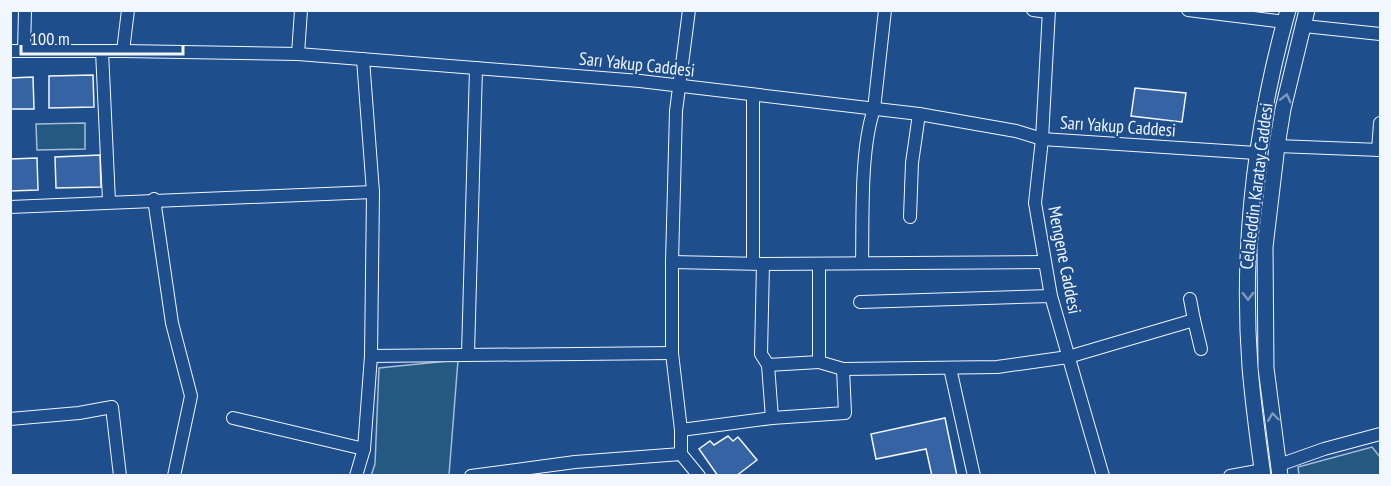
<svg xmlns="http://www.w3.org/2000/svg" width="1391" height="486" font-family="'PT Sans Narrow',sans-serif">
<rect width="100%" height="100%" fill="#1f4e8c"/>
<g fill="#245a82" stroke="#a8bbd7" stroke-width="1.5">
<polygon points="85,123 85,149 37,150 36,124"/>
<polygon points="458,360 449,475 371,476 375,464 379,368"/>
<polygon points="1372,447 1380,457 1380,475 1299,475 1298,467"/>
</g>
<g fill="#3563a3" stroke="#f2f6ff" stroke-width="1.5">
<polygon points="93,75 94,107 49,108 49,76"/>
<polygon points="33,77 34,109 10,109 10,78"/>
<polygon points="1135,88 1186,93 1182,122 1131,116"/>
<polygon points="100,155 101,187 56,188 55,157"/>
<polygon points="37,158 38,190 10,191 10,159"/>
<polygon points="945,418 957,476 932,476 926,449 876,459 871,434"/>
<polygon points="728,436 733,441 738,437 757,460 736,476 718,476 699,449 710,441 714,445"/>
</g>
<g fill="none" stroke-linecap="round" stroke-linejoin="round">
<g stroke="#f2f6ff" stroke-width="14">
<g id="minor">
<polyline points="1033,10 1048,12"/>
<polyline points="1049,10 1042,139 1035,203 1051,296 1103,476"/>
<polyline points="1188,10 1285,22"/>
<polyline points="1304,26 1380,34"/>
<polyline points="10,51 123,51 298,54 640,81 919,114 1016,131 1042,139 1256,153"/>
<polyline points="24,51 25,10"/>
<polyline points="102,51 109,201"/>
<polyline points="123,51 128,10"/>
<polyline points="298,54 301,10"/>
<polyline points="1277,146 1380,150"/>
<polyline points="1378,150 1380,123"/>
<polyline points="154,199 172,323 191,396 174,476"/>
<polyline points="10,207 373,192"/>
<polyline points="910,217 912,163 919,114"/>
<polyline points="672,262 763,264 1044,262"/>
<polyline points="753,263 753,95"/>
<path d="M862,263c1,-44 -2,-113 12,-154l11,-99"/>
<polyline points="763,264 761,354 768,365 772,418"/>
<polyline points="860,302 1051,296"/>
<polyline points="1194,320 1201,349"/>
<polyline points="468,354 476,68"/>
<polyline points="371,356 672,353"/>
<polyline points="819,362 843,369 997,367 1068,357 1194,320 1190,299"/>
<polyline points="768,365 819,362 819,264"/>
<polyline points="950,368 974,476"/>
<polyline points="233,418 364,449"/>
<polyline points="10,419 79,413 112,407 120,476"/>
<polyline points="681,430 772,418 845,413 843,369"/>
<polyline points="681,454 681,430 672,353 672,262 676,111 689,10"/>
<polyline points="1279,465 1324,449 1380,434"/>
<polyline points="356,476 364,449 371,356 373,192 363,59"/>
<polyline points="471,476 575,462 681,454 699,476"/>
<polyline points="1230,476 1263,470"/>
</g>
</g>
<g stroke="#f2f6ff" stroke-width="17">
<g id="major">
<path d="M1263,476c-5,-36 -10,-73 -13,-109 -9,-121 5,-240 38,-357"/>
<polyline points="1280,476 1266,368 1265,247 1277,146 1283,109 1307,10"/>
</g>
</g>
<use href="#minor" stroke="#1f4e8c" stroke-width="12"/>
<use href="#major" stroke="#1f4e8c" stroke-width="15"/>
</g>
<defs><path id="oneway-chevron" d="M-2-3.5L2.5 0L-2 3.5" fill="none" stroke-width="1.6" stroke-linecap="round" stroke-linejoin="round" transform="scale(1.5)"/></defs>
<g stroke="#7e9ac0">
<use href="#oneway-chevron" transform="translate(1286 98) rotate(-76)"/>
<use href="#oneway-chevron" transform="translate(1248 296) rotate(89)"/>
<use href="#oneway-chevron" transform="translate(1273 417) rotate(-97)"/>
</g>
<g text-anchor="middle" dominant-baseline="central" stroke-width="4.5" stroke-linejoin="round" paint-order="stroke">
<g font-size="18" fill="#f2f6ff" stroke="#1f4e8c">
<text transform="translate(637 64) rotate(6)">Sarı Yakup Caddesi</text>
<text transform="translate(1118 126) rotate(4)">Sarı Yakup Caddesi</text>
<text transform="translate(1256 186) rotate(-83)">Celaleddin Karatay Caddesi</text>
<text transform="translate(1065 260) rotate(79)">Mengene Caddesi</text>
</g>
</g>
<rect width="1391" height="486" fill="none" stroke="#f2f6ff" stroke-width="24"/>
<path d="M21 45v9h162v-9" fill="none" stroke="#f2f6ff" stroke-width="3"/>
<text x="30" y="45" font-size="18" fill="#f2f6ff" stroke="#1f4e8c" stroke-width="4.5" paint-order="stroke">100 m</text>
</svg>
